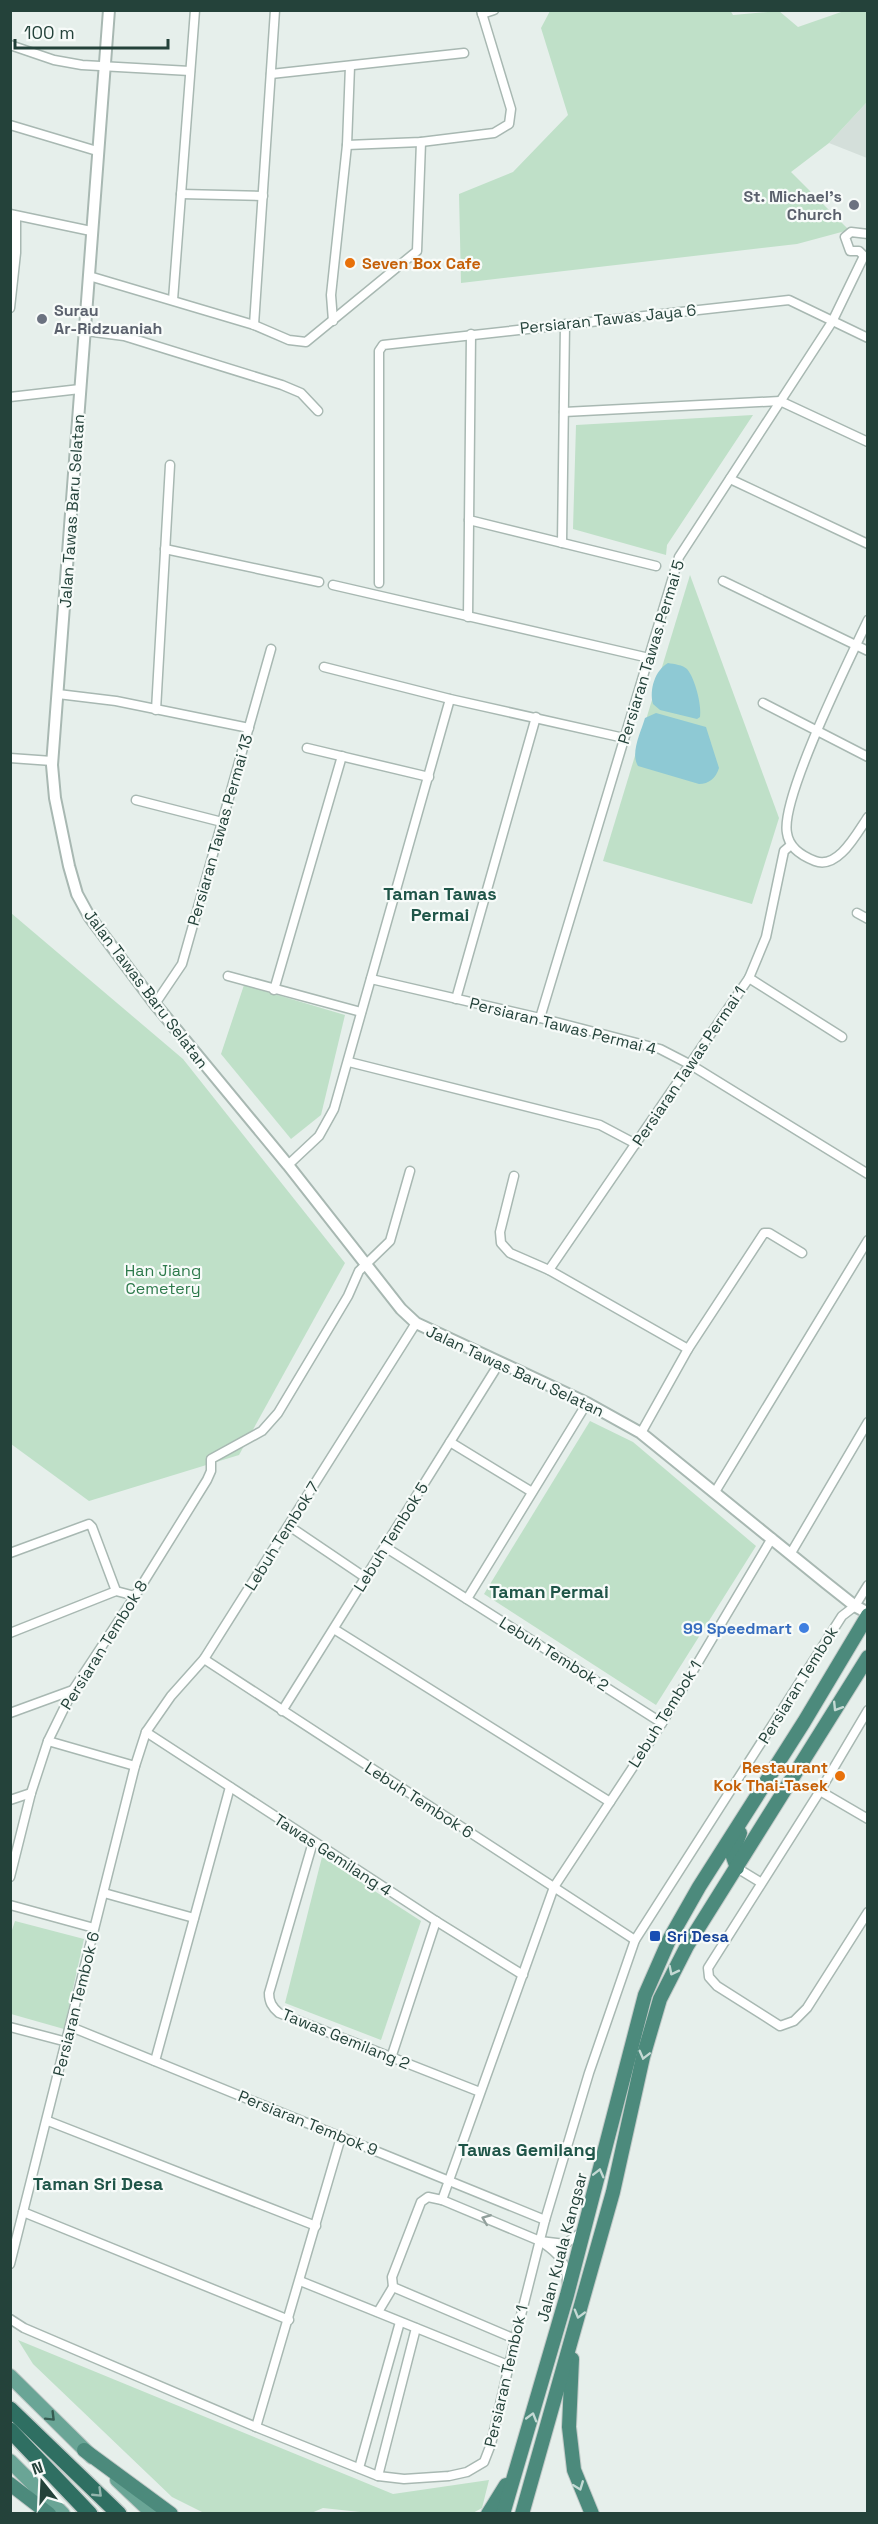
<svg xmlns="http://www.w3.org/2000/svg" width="878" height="2524" font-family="'Space Grotesk',sans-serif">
<rect width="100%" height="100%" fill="#e6efeb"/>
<polygon fill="#d4dfda" points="867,102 867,158 829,143"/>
<g fill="#bfe0c8">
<polygon points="730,10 733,15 779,11 798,27 844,11 867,11 867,102 829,143 791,172 849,230 797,244 461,283 459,194 513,172 568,115 541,28 550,11"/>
<polygon points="753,415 667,545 666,555 573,529 576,425"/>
<polygon points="690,575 779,818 752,904 603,861"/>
<polygon points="11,913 183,1059 345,1263 239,1455 89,1501 11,1444"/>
<polygon points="244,985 345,1015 321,1115 291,1139 221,1054"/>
<polygon points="590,1421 633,1442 756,1546 656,1705 484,1594"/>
<polygon points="322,1857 421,1921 381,2040 285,2003"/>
<polygon points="15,1921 84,1939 64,2029 11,2014 10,1936"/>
<polygon points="18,2340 393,2494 489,2480 482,2508 471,2514 378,2514 323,2508 309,2514 204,2513 172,2497 33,2364"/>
</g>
<g fill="#8ec9d4">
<path d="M668,663c6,1 15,2 19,6 8,9 15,37 13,48l-3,2 -37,-9 -7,-6c-4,-14 2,-34 15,-41z"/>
<path d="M656,713l50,14 13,41c-3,10 -10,16 -20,16l-61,-18c-8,-13 3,-34 7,-48z"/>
</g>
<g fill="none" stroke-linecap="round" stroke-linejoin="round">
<g stroke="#a8b8b2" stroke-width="11">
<g id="minor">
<polyline points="482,14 494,10"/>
<polyline points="10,45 54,60 82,65 190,71"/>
<polyline points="271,74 464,53"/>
<polyline points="10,125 97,151"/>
<polyline points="347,145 421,142 494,133 509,124 511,109 481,10"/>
<polyline points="181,194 263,196"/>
<polyline points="10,214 91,231"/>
<polyline points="89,276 254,325 289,340 306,342 417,251 421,142"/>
<polyline points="173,300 195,10"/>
<polyline points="10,308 16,253 16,216"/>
<polyline points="333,321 331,295 347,145 350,66"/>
<polyline points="254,325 275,10"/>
<polyline points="86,331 124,336 282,385 301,393 318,411"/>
<polyline points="10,397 80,389"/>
<polyline points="564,412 780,401 868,442"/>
<polyline points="730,479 868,544"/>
<polyline points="469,520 656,566"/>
<polyline points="562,543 565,324"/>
<polyline points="165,549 319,582"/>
<polyline points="723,581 868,651"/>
<polyline points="379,583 379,351 383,345 789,300 868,338"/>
<polyline points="333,585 649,658"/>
<polyline points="468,617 471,334"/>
<path d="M868,620c-18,38 -88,179 -81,213 2,15 15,23 28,28 23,9 42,-28 53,-44"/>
<polyline points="324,667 450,699 624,738"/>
<polyline points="58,694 116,701 249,728"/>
<polyline points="763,703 868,757"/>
<polyline points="156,710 170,465"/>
<polyline points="307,748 429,777"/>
<polyline points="10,758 52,761"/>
<polyline points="136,800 222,822"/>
<polyline points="857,913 868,919"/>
<polyline points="228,976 361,1012"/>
<polyline points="749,978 842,1037"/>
<polyline points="371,979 540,1018 660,1049 691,1065 868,1174"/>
<polyline points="274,990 342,756"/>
<polyline points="456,999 536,717"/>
<polyline points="155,1004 182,964 271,649"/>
<polyline points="540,1018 679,557 832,322 864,256 859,251 850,251 845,237 851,232 868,234"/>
<polyline points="349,1062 600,1125 636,1144"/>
<polyline points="288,1165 319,1136 334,1109 450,699"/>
<polyline points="514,1176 500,1232 501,1243 510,1253 549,1270 688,1349"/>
<polyline points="549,1270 749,978 766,937 784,851 791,845"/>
<polyline points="641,1433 688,1349 764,1233 769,1233 802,1253"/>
<polyline points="450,1442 532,1492"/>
<polyline points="715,1492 868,1240"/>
<polyline points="289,1526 366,1578"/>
<polyline points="385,1547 662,1723"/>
<polyline points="10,1553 89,1524 92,1527 116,1591"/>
<polyline points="791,1553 868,1422"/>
<polyline points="467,1599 587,1403"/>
<polyline points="334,1629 610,1802"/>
<polyline points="10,1633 116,1591 135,1596"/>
<polyline points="204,1659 635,1940"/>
<polyline points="868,1710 820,1791 708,1968 709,1977 717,1986 780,2026 794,2021 807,2008 868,1912"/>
<polyline points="282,1711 500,1362"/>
<polyline points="10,1713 73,1690"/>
<polyline points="146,1732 436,1921 523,1975"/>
<polyline points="48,1741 135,1766"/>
<polyline points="820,1791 868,1819"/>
<polyline points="10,1800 31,1793"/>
<path d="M313,1842l-44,151c0,9 3,14 10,20l201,79"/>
<polyline points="737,1868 760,1882"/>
<polyline points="10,1877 31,1793 48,1741 73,1690 135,1596 207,1480 211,1471 211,1459 262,1431 278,1413 348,1296 359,1271 390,1241 410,1171"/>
<polyline points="104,1893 194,1918"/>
<polyline points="10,1905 94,1928"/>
<polyline points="10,2027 67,2042"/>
<polyline points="71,2027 545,2220"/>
<polyline points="391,2058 436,1921"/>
<polyline points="155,2061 230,1787"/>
<polyline points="48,2121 316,2226"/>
<polyline points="442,2200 428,2197 421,2202 392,2277 393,2287 515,2339"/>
<polyline points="23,2212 289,2320"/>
<polyline points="582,2232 565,2244 540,2241 442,2200 554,1887 662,1723 772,1538"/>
<path d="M543,2243c16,11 24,19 24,40"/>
<polyline points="10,2264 135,1766 146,1732 171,1696 204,1659 416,1323"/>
<polyline points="300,2281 508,2365"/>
<polyline points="378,2312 393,2287"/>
<polyline points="10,2319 24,2328 256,2427 378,2476 404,2479 449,2476 467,2472 484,2462 491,2444 515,2339 545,2220 589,2073 635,1940 842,1616 855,1606 868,1585"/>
<polyline points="256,2427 341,2137"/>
<polyline points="359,2468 400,2322"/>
<polyline points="378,2476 416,2328"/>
</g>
</g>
<g stroke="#a8b8b2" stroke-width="14">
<polyline id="tertiary" points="109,10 52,765 55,798 69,866 77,894 89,916 155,1004 288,1165 401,1309 416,1323 587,1403 641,1433 826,1583 855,1606 868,1613"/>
</g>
<g stroke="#c2cac8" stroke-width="16">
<g id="primary">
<polyline points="10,2376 92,2457"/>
<polyline points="10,2461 63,2514"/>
<polyline points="117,2480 153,2514"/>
</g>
</g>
<g stroke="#c2cac8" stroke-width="16">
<g id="trunk">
<polyline points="737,1868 732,1854 740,1833"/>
<polyline points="572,2359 569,2427 574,2470 592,2514"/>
<polyline points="84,2450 171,2514"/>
<polyline points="10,2484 49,2514"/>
<polyline points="488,2514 506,2485"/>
<polyline points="503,2514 567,2295 645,1995 670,1938 699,1887 804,1722 868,1615"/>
<polyline points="522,2514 613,2192 643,2057 660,1999 687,1946 868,1657"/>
</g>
</g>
<g stroke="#c2cac8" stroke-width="18">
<g id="motorway">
<polyline points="10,2409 119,2514"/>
<polyline points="10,2430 90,2514"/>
</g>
</g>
<use href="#minor" stroke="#fff" stroke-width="8"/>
<use href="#tertiary" stroke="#fff" stroke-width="10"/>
<use href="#primary" stroke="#6aa596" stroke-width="14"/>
<use href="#trunk" stroke="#4c8a7c" stroke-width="14"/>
<use href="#motorway" stroke="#2f6f62" stroke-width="15"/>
</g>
<defs><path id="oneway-chevron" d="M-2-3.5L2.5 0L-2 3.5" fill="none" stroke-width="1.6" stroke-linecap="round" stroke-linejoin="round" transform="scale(1.5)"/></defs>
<g stroke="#c4d9d4">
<use href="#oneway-chevron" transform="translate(837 1707) rotate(122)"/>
<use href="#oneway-chevron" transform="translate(673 1971) rotate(117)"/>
<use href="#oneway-chevron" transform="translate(644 2055) rotate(104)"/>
<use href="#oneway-chevron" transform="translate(599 2173) rotate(-76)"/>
<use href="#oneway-chevron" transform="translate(579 2314) rotate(106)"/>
<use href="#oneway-chevron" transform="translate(532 2417) rotate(-74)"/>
<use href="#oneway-chevron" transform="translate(579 2486) rotate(69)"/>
</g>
<use stroke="#92a09c" href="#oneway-chevron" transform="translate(486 2219) rotate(-158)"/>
<use stroke="#365b51" href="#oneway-chevron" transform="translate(51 2417) rotate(45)"/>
<use stroke="#93b5ae" href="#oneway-chevron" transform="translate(98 2493) rotate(44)"/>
<g fill="#6b7280" stroke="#f7fbf9" stroke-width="2">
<circle cx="854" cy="205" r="6"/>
<circle cx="42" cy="319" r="6"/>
</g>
<g fill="#e8710a" stroke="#f7fbf9" stroke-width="2">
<circle cx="350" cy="263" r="6"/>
<circle cx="840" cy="1776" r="6"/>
</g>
<circle fill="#3f7fe0" stroke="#f7fbf9" stroke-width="2" cx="804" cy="1628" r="6"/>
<rect fill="#1a4fb4" stroke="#f7fbf9" stroke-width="2" x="649" y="1930" width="12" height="12" rx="3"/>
<g text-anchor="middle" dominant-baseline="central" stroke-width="4.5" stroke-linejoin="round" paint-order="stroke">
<g font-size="16" font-weight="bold" fill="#5b616d" stroke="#f7fbf9" text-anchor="end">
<text x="842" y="196">St. Michael's<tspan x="842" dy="18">Church</tspan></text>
<text x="54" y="310" text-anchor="start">Surau<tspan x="54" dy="18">Ar-Ridzuaniah</tspan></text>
</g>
<g font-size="16" font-weight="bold" fill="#c56008" stroke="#f7fbf9" text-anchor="start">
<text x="362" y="263">Seven Box Cafe</text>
<text x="828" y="1767" text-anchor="end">Restaurant<tspan x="828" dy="18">Kok Thai-Tasek</tspan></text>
</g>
<g font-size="16" fill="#24423a" stroke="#f7fbf9">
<text transform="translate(608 319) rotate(-6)">Persiaran Tawas Jaya 6</text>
<text transform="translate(72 511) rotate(-86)">Jalan Tawas Baru Selatan</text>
<text transform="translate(651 652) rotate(-73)">Persiaran Tawas Permai 5</text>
<text transform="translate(220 830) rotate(-74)">Persiaran Tawas Permai 13</text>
<text transform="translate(146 989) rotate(53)">Jalan Tawas Baru Selatan</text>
<text transform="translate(563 1026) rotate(14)">Persiaran Tawas Permai 4</text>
<text transform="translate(689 1066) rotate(-56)">Persiaran Tawas Permai 1</text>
<text transform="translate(515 1371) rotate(25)">Jalan Tawas Baru Selatan</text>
<text transform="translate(282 1536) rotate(-58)">Lebuh Tembok 7</text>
<text transform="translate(391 1537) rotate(-58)">Lebuh Tembok 5</text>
<text transform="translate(104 1645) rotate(-58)">Persiaran Tembok 8</text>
<text transform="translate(554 1654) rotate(32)">Lebuh Tembok 2</text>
<text transform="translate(798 1685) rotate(-58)">Persiaran Tembok</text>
<text transform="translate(665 1714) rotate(-58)">Lebuh Tembok 1</text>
<text transform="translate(419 1800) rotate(33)">Lebuh Tembok 6</text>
<text transform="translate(333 1855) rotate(33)">Tawas Gemilang 4</text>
<text transform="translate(76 2004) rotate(-76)">Persiaran Tembok 6</text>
<text transform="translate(346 2039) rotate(22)">Tawas Gemilang 2</text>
<text transform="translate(308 2123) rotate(22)">Persiaran Tembok 9</text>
<text transform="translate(562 2247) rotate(-75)">Jalan Kuala Kangsar</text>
<text transform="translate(506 2376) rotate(-77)">Persiaran Tembok 1</text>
</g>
<g font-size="16" fill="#2d7a4b" stroke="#f7fbf9">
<text x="163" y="1270">Han Jiang<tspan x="163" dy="18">Cemetery</tspan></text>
</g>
<g font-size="16" font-weight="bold" fill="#366cbe" stroke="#f7fbf9" text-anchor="end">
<text x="792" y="1628">99 Speedmart</text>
</g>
<g font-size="16" font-weight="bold" fill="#164399" stroke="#f7fbf9" text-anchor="start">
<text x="667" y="1936">Sri Desa</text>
</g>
<g font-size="18" font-weight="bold" fill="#1f5548" stroke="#f7fbf9">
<text x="440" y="893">Taman Tawas<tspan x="440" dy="21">Permai</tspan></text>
<text x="549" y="1591">Taman Permai</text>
<text x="527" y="2149">Tawas Gemilang</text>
<text x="98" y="2183">Taman Sri Desa</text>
</g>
</g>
<rect width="878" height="2524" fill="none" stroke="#24423a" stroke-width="24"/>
<g transform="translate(42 2482) rotate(342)" stroke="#f7fbf9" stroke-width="4.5" paint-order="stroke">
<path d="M0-4.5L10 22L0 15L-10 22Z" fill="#24423a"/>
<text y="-9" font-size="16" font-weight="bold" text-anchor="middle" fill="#24423a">N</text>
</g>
<path d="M15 39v9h153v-9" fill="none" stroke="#24423a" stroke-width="3"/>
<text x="24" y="39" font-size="18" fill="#24423a" stroke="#f7fbf9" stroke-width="4.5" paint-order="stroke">100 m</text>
</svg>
